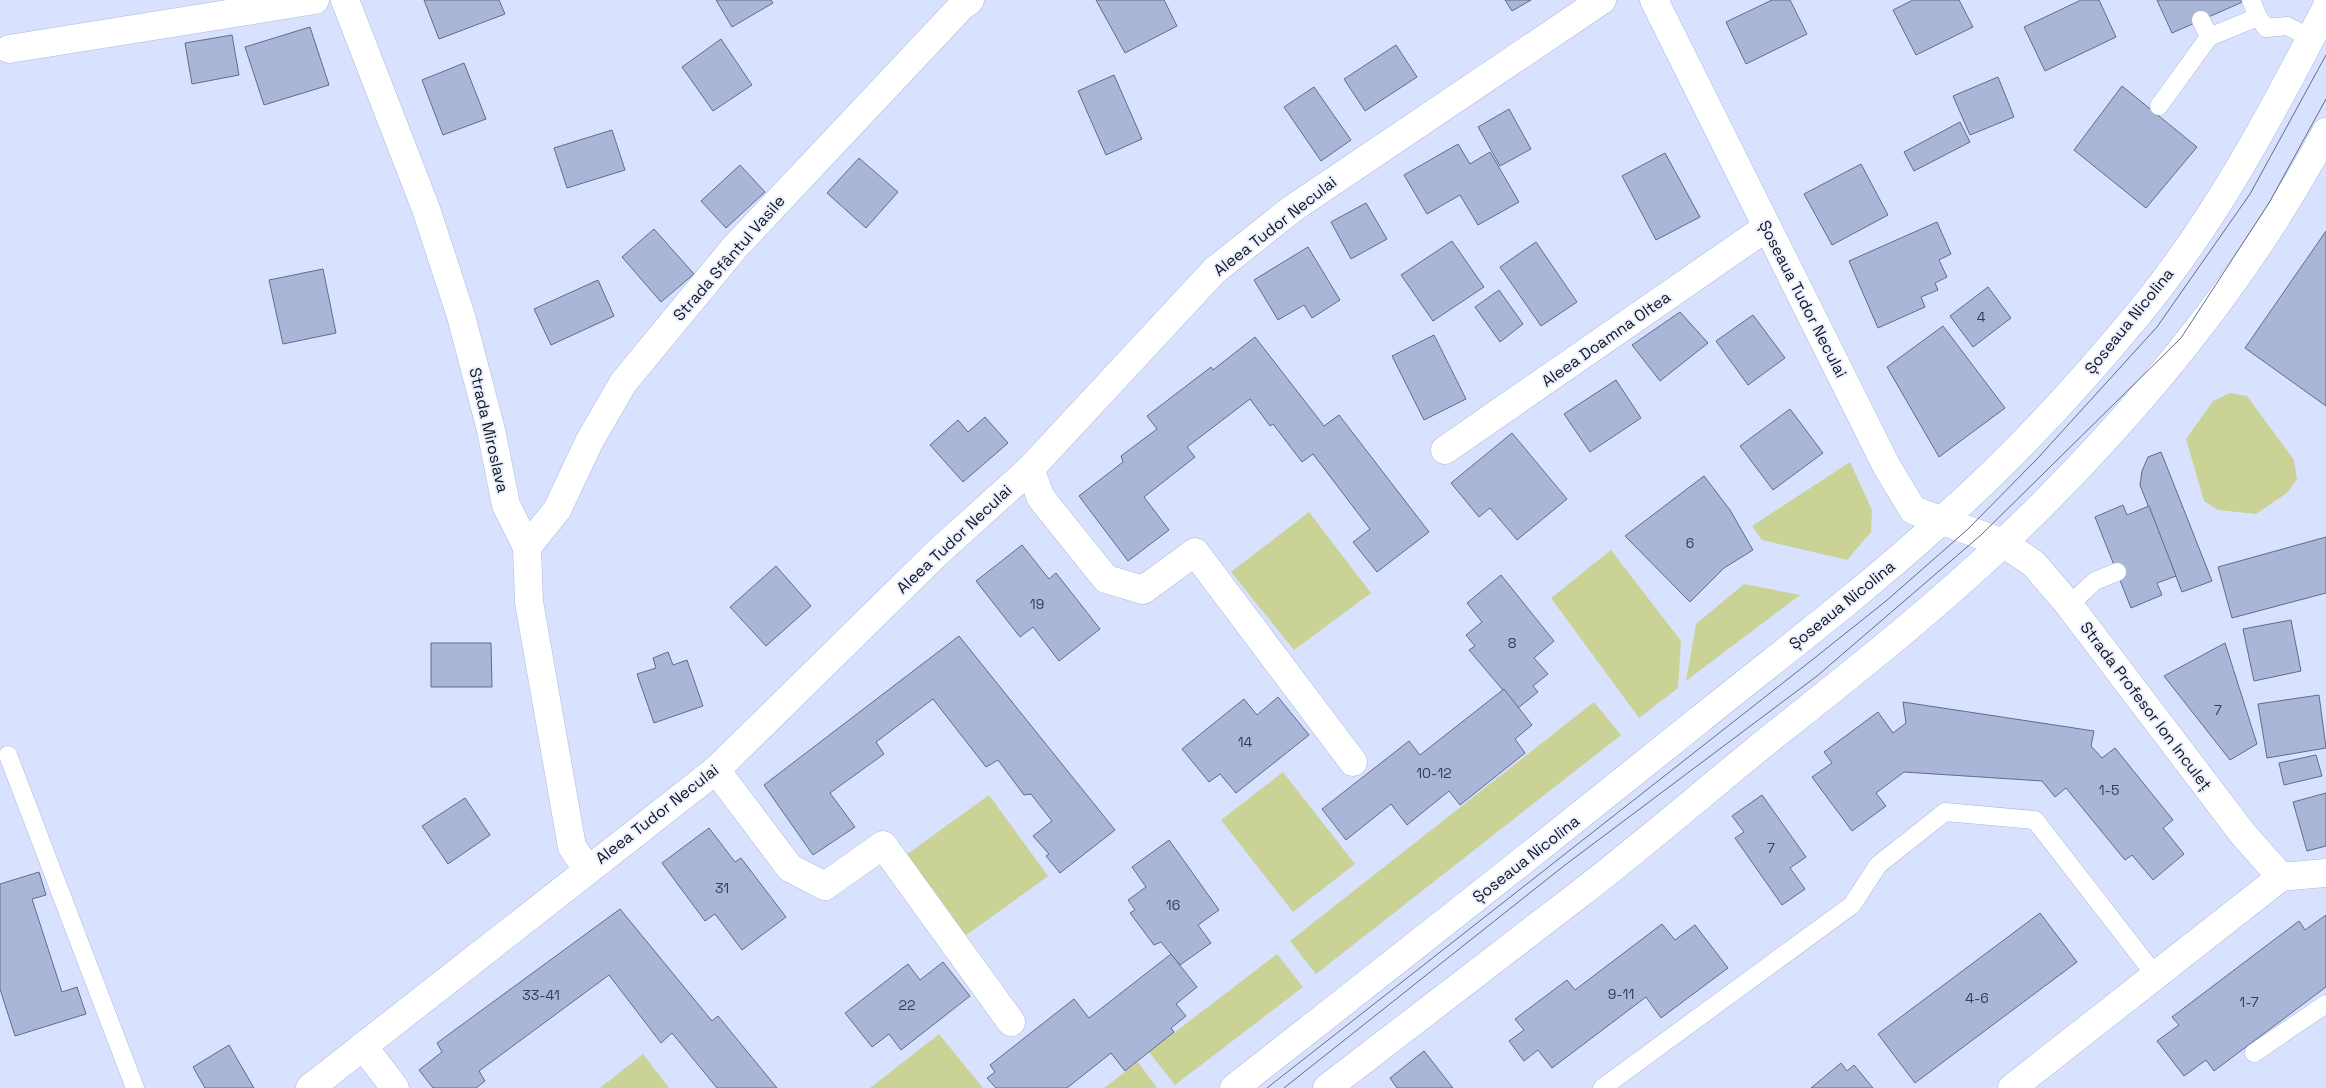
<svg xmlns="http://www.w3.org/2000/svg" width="2326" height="1088" font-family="'Space Grotesk',sans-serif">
<rect width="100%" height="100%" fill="#d8e2fe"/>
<g fill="#cad395">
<polygon points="2230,393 2247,396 2294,460 2297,479 2287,493 2256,514 2218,510 2204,501 2186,439 2213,401"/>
<polygon points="1850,462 1872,510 1871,532 1847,560 1762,540 1752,526"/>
<polygon points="1309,512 1371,593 1294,650 1231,572"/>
<polygon points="1611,550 1681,641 1678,688 1639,718 1551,598"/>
<polygon points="1744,584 1800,595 1686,681 1696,624"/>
<polygon points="1594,702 1621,735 1316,974 1290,941"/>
<polygon points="1283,772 1355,864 1293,912 1221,820"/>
<polygon points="989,795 1048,876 965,936 906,855"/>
<polygon points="1277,954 1303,987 1175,1085 1149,1052"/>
<polygon points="939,1034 983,1088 870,1088"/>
<polygon points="643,1054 669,1088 600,1088"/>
<polygon points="1138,1062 1157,1088 1104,1088"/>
</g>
<g fill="#aab6d7" stroke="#616c8b">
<polygon points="424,0 499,0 505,14 439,39"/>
<polygon points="716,0 771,0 773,3 732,27"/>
<polygon points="1096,0 1164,0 1177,26 1125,53"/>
<polygon points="1505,0 1531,0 1512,11"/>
<polygon points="1772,0 1790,0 1807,34 1746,64 1726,22"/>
<polygon points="1913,0 1959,0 1973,27 1916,55 1893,10"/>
<polygon points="2081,0 2099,0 2116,37 2045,71 2024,27"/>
<polygon points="2157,0 2247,0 2172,33"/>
<polygon points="310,27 329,85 264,105 245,47"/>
<polygon points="232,35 239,75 192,84 185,43"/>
<polygon points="721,39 752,85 713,111 682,67"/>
<polygon points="1396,45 1417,77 1365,111 1344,79"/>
<polygon points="464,63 486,119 443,135 422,80"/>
<polygon points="1114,75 1142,139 1106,155 1078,91"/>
<polygon points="1998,77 2014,117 1970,135 1953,96"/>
<polygon points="2122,86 2197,147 2146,208 2074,150"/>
<polygon points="1314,87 1351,140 1321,161 1284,107"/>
<polygon points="1509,109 1531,149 1500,166 1478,127"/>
<polygon points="1960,122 1970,142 1914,171 1904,152"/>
<polygon points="612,130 625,170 567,188 554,148"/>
<polygon points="1458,144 1470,164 1490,152 1519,202 1478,225 1460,195 1427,214 1404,175"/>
<polygon points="1665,153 1700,217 1656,240 1622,176"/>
<polygon points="859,158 898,192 866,228 827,193"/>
<polygon points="1861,164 1888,215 1832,245 1804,194"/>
<polygon points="740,165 765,192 726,228 701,201"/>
<polygon points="1366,203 1387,239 1351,259 1331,222"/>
<polygon points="1937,222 1951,254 1939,260 1947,277 1935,283 1938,290 1921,297 1925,307 1878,328 1849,261"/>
<polygon points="654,229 694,274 661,302 622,257"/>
<polygon points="2326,231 2326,406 2245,348"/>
<polygon points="1452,241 1484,287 1433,321 1401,275"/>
<polygon points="1536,242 1577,302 1541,326 1500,267"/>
<polygon points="1308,247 1340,300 1312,318 1304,305 1278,320 1254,280"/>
<polygon points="323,269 336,333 283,344 269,280"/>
<polygon points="598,280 614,316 551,345 534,309"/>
<polygon points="1988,287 2011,318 1973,347 1950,316"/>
<polygon points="1499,290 1523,324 1500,342 1475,307"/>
<polygon points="1680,312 1708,343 1660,381 1632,345"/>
<polygon points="1753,315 1785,358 1748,385 1716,341"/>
<polygon points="1943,326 2005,408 1939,457 1887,367"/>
<polygon points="1434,335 1466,399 1424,420 1392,356"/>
<polygon points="1255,337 1324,426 1339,415 1429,532 1377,572 1353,542 1370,529 1313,454 1302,462 1273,424 1270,426 1250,399 1187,447 1195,457 1144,497 1169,530 1128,561 1079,496 1123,462 1121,456 1157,429 1147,416 1211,367 1213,370"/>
<polygon points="1616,380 1641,418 1590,452 1564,414"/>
<polygon points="1790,409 1823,453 1773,490 1740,446"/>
<polygon points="985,417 1008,443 963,482 930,445 958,420 968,432"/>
<polygon points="1512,433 1567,499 1517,540 1490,508 1479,517 1451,483"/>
<polygon points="2161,452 2212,581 2182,592 2140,485 2142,471 2148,457"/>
<polygon points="1704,476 1730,510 1753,550 1724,568 1690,602 1625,536"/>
<polygon points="2123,505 2127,515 2149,506 2176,576 2157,583 2162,595 2131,608 2095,517"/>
<polygon points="2326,537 2326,593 2232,618 2218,567"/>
<polygon points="1022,545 1049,579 1056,573 1100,629 1059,661 1033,627 1020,637 976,581"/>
<polygon points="776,566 811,606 766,646 730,607"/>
<polygon points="1501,575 1554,641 1534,658 1548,674 1533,686 1538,692 1518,708 1469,650 1475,646 1466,635 1482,622 1467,603"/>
<polygon points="2291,620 2301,671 2254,681 2243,629"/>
<polygon points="959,636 1115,830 1060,873 1046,856 1049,854 1033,836 1052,821 1031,794 1024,795 998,760 986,767 933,699 876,742 884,754 830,793 855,827 813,855 764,785"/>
<polygon points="431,643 491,643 492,687 431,687"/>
<polygon points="2225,643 2257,744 2230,760 2164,676"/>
<polygon points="668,652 673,665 687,660 703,706 654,723 637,674 656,668 653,658"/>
<polygon points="1504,689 1532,725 1515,739 1525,753 1460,805 1449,791 1407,825 1391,804 1346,840 1322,809 1409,741 1420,755"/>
<polygon points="2319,695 2326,748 2267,758 2258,704"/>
<polygon points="1278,697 1309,735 1236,793 1220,774 1209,782 1182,749 1244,699 1257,715"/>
<polygon points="1903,702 2094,731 2091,746 2102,758 2115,748 2173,820 2163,828 2184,854 2153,880 2132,855 2125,860 2066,788 2055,797 2042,781 1904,772 1876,793 1886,806 1852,831 1812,777 1832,763 1824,752 1878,712 1893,733 1906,723"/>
<polygon points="2316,755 2322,776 2284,785 2279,763"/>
<polygon points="2326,793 2326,846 2307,851 2293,802"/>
<polygon points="1762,795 1806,857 1790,868 1805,889 1782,905 1735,838 1744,832 1732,816"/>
<polygon points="465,798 490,835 448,864 422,826"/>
<polygon points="709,828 735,862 741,858 786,917 742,950 715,914 705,921 662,863"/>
<polygon points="1169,840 1219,910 1198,925 1211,943 1180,965 1161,942 1154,945 1130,913 1135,910 1128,900 1146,887 1132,867"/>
<polygon points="39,872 46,895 32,899 62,992 77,987 86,1014 15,1036 0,989 0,884"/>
<polygon points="620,909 712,1021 718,1016 777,1088 717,1088 672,1033 661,1043 609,975 479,1071 485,1081 476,1088 433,1088 419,1070 442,1052 437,1043"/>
<polygon points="2040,913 2077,962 1915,1083 1878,1034"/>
<polygon points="2326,915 2326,987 2214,1071 2206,1060 2184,1076 2157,1041 2179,1025 2172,1017 2299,921 2305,930"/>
<polygon points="1662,924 1675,940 1695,925 1728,968 1661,1018 1646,997 1552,1068 1538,1050 1524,1061 1509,1041 1524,1030 1515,1019 1567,980 1575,990"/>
<polygon points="1171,954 1197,987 1176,1004 1186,1016 1171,1028 1174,1032 1125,1071 1111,1053 1067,1088 996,1088 987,1078 995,1072 990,1065 1074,999 1089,1018"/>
<polygon points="943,962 970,996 901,1050 889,1034 872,1047 845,1013 908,964 920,980"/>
<polygon points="229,1045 254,1088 205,1088 193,1067"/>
<polygon points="1424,1051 1453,1088 1397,1088 1390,1078"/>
<polygon points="1841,1063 1847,1071 1854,1065 1873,1088 1811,1088"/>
</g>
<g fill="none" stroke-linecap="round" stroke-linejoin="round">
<g stroke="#adb9da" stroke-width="19">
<g id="lane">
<polyline points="2251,0 2258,17"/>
<polyline points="2201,20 2209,37 2258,17 2266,28 2287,26 2311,38"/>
<polyline points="2159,106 2209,37"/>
<polyline points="2069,605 2095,581 2117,572"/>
<polyline points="8,755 135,1088"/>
<polyline points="2254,1053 2326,1004"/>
<polyline points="1602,1088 1852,905 1878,865 1945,812 2035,820 2155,975"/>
</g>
</g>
<g stroke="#adb9da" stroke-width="29">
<g id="street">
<polyline points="345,0 426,209 461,316 491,430 506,505 527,547 529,602 572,847 587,869"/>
<polyline points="9,49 315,0"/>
<polyline points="1445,450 1767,227"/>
<polyline points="1030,469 1041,498 1106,579 1143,590 1195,552 1353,762"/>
<polyline points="2003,543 2034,564 2069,605 2243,834 2281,877"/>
<polyline points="527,547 557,510 589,442 623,383 735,247 962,6 970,0"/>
<polyline points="716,770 790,868 825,886 883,845 1011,1022"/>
<polyline points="363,1046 395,1088"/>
<polyline points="310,1088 716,770 938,552 1030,469 1215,270 1292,209 1602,0"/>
<polyline points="2012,1088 2281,877 2326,873"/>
</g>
</g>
<g stroke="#adb9da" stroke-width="29">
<g id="secondary">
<polyline points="1654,0 1887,467 1913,510 2003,543"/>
<path d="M1234,1088c156,-122 311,-244 465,-368 81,-65 164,-128 241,-198 72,-63 138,-135 199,-209 76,-92 133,-199 187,-305"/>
<path d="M1327,1088c83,-64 167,-128 250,-192 61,-47 119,-97 179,-146 84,-67 169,-133 247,-207 126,-120 241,-256 323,-411"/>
</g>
</g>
<use href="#lane" stroke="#fff" stroke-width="18"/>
<use href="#street" stroke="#fff" stroke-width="28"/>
<use href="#secondary" stroke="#fff" stroke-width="28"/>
<g stroke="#666d7f" stroke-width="1">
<polyline points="1267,1088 1807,664 1886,601 1967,530 2037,459 2157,327 2250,194 2326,55"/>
<polyline points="1284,1088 1565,865 1817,676 1981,535 2181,338 2269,203 2326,99"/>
</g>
</g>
<g text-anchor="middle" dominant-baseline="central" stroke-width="4" stroke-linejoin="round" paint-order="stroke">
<g font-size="14" fill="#373e4e">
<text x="1981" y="317">4</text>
<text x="1690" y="543">6</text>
<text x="1037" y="604">19</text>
<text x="1512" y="643">8</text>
<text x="2218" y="710">7</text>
<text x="1245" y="742">14</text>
<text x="1434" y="773">10-12</text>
<text x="2109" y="790">1-5</text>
<text x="1771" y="848">7</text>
<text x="722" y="888">31</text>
<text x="1173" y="905">16</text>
<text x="1621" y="994">9-11</text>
<text x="541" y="995">33-41</text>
<text x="1977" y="998">4-6</text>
<text x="2249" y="1002">1-7</text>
<text x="907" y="1005">22</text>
</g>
<g font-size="16" fill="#111621" stroke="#eaf0fe">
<text transform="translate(1275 226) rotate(-38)">Aleea Tudor Neculai</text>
<text transform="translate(729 258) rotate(-49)">Strada Sfântul Vasile</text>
<text transform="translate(1803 299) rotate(63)">Șoseaua Tudor Neculai</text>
<text transform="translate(2129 321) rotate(-51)">Șoseaua Nicolina</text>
<text transform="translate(1606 339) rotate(-35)">Aleea Doamna Oltea</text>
<text transform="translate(489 430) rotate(77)">Strada Miroslava</text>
<text transform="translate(954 539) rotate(-43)">Aleea Tudor Neculai</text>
<text transform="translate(1842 605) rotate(-39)">Șoseaua Nicolina</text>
<text transform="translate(2146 706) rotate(53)">Strada Profesor Ion Inculeț</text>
<text transform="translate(657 814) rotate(-38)">Aleea Tudor Neculai</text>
<text transform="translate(1526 859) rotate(-38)">Șoseaua Nicolina</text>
</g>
</g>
</svg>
